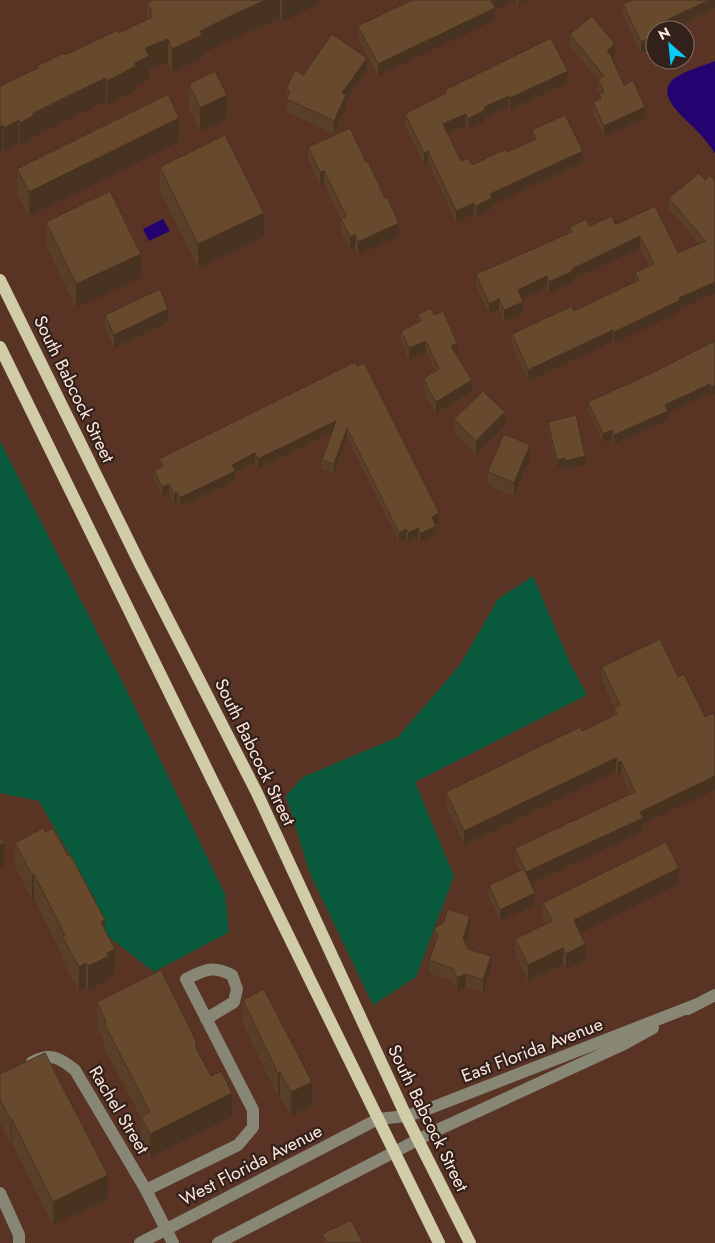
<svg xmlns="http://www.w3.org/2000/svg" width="715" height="1243" font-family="Jost,sans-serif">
<rect width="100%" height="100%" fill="#593425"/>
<g fill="#09593d">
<polygon points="0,441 127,691 225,894 229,932 154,972 105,934 96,901 39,801 0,793"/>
<polygon points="533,576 570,663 587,695 415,782 454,876 416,977 373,1005 310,874 286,796 303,777 398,737 460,665 498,599"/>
</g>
<g fill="#24026f">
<path d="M715,61v92c-5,-6 -9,-13 -15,-19 -10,-12 -49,-39 -25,-56 10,-7 28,-12 40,-17z"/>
<polygon points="163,219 170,231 149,241 143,229"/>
</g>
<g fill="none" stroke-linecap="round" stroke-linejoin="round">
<g stroke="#888674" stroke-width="12">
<polyline points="688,1009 715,995"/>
<path d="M32,1062c19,-10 28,-4 43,8l71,120 27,53"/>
<path d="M146,1190l92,-45 15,-18v-17l-67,-131c18,-9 26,-14 46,-4l5,14 -3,13 -28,17"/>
<polyline points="0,1193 19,1235 19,1243"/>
<polyline points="140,1243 378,1119 406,1116 423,1111 695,1005"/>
<polyline points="218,1243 433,1132 624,1044 653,1028"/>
</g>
<g stroke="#d0cca7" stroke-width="12">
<polyline points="0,280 140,564 257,793 406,1116 470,1243"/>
<polyline points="0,347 439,1243"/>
</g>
</g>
<g fill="#593f27">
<polygon points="149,0 319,0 319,4 282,22 280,18 237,37 202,54 202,58 172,72 168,62 149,70 149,80 136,86 136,90 107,105 106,101 33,137 33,140 20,146 19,144 4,151 3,149 0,86 37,69 37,66 65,55 119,33 147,19 147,3 149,2"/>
<polygon points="412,0 532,0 519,6 516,0 495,10 495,20 378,76 358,38 358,26"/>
<polygon points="715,0 715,8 669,30 655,30 655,46 641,53 623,15 623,4"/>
<polygon points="570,34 615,55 612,58 624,85 645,118 604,137 593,114 593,102 599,100 599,95 600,94 598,90 598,80 570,46"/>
<polygon points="367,71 346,100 346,108 334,134 287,112 286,89 303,75"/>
<polygon points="568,82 510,110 509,107 485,118 485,121 468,130 466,125 448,133 461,161 472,165 507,152 532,141 532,130 583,162 492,205 492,209 476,217 474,214 456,222 428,162 424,164 405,125 405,114 445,94 445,90"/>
<polygon points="189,84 227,119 200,132 189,108"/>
<polygon points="179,142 29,216 17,193 17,169"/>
<polygon points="308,147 399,236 358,255 355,248 350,250 341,232 341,219 324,184 320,185 308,160"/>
<polygon points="160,167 264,237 198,268 160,191"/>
<polygon points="699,173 715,293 680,309 680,312 654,324 614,343 613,341 528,381 512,345 512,334 574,311 635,282 635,273 649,266 640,248 573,279 573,282 549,293 547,287 522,299 523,313 504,321 499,310 489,315 476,285 476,274 569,233 569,227 590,226 615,224 678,253 699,244 669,209 669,198"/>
<polygon points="46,222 141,278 76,308 46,245"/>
<polygon points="418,314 434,315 457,354 457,355 472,391 436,413 426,397 426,393 424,389 424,378 435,371 426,352 409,360 401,342 401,331 418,323"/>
<polygon points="105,315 168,322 114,348 105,328"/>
<polygon points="715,341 711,396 710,393 668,413 668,420 614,444 612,439 603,443 588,411 588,402 650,374"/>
<polygon points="355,362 439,522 435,524 436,534 420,542 418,537 408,542 406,538 399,542 347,437 334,473 322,469 322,460 332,432 258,468 255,462 235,472 235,480 180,507 177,501 174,503 169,493 162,496 154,479 154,470 159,467 159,459"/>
<polygon points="454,419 505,425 476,454 454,432"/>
<polygon points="548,422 585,465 565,469 565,467 557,468 548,430"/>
<polygon points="530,458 514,496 489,486 488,483 488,470"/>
<polygon points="602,667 678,677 705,717 715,717 715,790 643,824 643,831 531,884 535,905 500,922 489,897 489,885 519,871 515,861 515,848 630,794 621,774 618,775 616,771 464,845 446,806 446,792 582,731 614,715 614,707 602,681"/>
<polygon points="15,843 105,930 115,973 109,976 109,980 88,990 86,987 79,991 62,960 62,955 34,898 32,899 15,866"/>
<polygon points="679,884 580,933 585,960 566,970 563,964 528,981 515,954 515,939 546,924 543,919 543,903"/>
<polygon points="434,928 470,929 466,943 468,949 491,969 483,993 466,987 457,991 453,982 429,973 429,960 435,944 434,941"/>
<polygon points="243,1000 312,1105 291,1116 280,1096 278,1097 243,1024"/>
<polygon points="97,1002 197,1049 232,1117 150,1158 141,1140 141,1118 104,1047 104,1041 97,1025"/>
<polygon points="0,1074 108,1199 53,1225 12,1143 11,1144 0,1123"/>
<polygon points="322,1234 363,1243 325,1243 322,1239"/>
</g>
<g fill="#483320">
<polygon points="266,0 280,0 280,18 237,37 202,54 202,58 172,72 172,49 200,31 237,13"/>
<polygon points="282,0 319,0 319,4 282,22"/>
<polygon points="491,0 516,0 495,10 495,20 378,76 378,64"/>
<polygon points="519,0 532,0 519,6"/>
<polygon points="709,0 715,0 715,8 669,30 665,30 665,21"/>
<polygon points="655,35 655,46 641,53 641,42"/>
<polygon points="168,39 168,62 149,70 149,80 136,86 136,90 107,105 107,81 135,63 145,48"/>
<polygon points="615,44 615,55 607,62 607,51"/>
<polygon points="367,58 367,71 346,100 346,108 334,134 334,121 342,93"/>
<polygon points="568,71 568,82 510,110 510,98"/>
<polygon points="106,78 106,101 33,137 33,140 20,146 20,123 32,114"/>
<polygon points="227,95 227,119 200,132 200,108"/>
<polygon points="509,96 509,107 485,118 485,121 468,130 468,119 484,107"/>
<polygon points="645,107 645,118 604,137 604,126"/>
<polygon points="466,114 466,125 443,135 443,124"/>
<polygon points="179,118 179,142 29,216 29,192"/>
<polygon points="19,120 19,144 4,151 4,128"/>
<polygon points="3,125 3,149 0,151 0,127"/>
<polygon points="428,151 428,162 424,164 424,153"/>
<polygon points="583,151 583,162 492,205 492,209 476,217 476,206 490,194"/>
<polygon points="324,171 324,184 320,185 320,172"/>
<polygon points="474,203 474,214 456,222 456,211"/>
<polygon points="264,213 264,237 198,268 198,244"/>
<polygon points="399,223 399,236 358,255 358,242"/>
<polygon points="355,235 355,248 350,250 350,237"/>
<polygon points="640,236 640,248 573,279 573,282 549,293 549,282 572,269"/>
<polygon points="141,254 141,278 76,308 76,284"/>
<polygon points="547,276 547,287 518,301 518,290"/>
<polygon points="715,282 715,293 680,309 680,312 614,343 614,332 679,298"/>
<polygon points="499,299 499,310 489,315 489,304"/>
<polygon points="523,302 523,313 504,321 504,310"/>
<polygon points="168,309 168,322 114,348 114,335"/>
<polygon points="613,330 613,341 528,381 528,370"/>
<polygon points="426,341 426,352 409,360 409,348"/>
<polygon points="457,343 457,354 451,357 451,346"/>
<polygon points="472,380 472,391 436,413 436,402"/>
<polygon points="710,384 710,393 668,413 668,420 614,444 614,435 665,405"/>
<polygon points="715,385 715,394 711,396 711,387"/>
<polygon points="505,412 505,425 476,454 476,441"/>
<polygon points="336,421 336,430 258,468 258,459"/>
<polygon points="347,428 347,437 334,473 334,464"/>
<polygon points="612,430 612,439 603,443 603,434"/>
<polygon points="530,445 530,458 514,496 514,483"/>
<polygon points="255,453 255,462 235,472 235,480 180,507 180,498 232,465"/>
<polygon points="585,456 585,465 565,469 565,461"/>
<polygon points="565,458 565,467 557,468 557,460"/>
<polygon points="169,484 169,493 162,496 162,487"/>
<polygon points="177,492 177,501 174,503 174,494"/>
<polygon points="439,513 439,522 432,526 432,517"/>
<polygon points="436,526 436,534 420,542 420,534"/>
<polygon points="418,528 418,537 408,542 408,533"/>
<polygon points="406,529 406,538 399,542 399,533"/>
<polygon points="616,758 616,771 464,845 464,831"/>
<polygon points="621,761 621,774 618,775 618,762"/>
<polygon points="715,776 715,790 643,824 643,831 526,886 526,872 640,812"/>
<polygon points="4,843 4,866 0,868 0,845"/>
<polygon points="679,868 679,884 574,936 574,920"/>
<polygon points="34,874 34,898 32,899 32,875"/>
<polygon points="535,893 535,905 500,922 500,910"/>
<polygon points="470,916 470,929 463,951 463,938"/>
<polygon points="105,920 105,944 101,922"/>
<polygon points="585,944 585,960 566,970 566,954"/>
<polygon points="563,948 563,964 528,981 528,965"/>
<polygon points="115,949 115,973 109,976 109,980 88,990 88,966 107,953"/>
<polygon points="491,956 491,969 483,993 483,980"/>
<polygon points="86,963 86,987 79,991 79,967"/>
<polygon points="466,974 466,987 457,991 457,978"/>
<polygon points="280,1072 280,1096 278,1097 278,1074"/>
<polygon points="312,1082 312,1105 291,1116 291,1092"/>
<polygon points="232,1093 232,1117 150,1158 150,1134"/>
<polygon points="12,1119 12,1143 11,1144 11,1120"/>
<polygon points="108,1175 108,1199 53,1225 53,1202"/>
</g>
<g fill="#67492d" stroke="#483320">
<polygon points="153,0 266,0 237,13 200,31 202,35 172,49 168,39 145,48 149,56 135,63 136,66 107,81 106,78 74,93 32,114 33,116 20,123 19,120 4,128 3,125 0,127 0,86 38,68 37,66 64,53 65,55 118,30 119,33 152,17 150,13 152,12 147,3"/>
<polygon points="412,0 491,0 495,8 378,64 358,26"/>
<polygon points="632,0 709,0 665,21 668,28 665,30 655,30 655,35 641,42 623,4"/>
<polygon points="592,16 615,44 607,51 611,56 624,85 633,80 645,107 604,126 593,102 601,99 599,95 604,92 598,79 604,76 570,34"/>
<polygon points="332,34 367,58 342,93 346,95 334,121 287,99 290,91 286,89 295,70 303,75"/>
<polygon points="551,38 568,71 510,98 509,96 484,107 485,110 468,119 466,114 443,124 461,161 468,158 472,165 506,149 507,152 536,139 532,130 565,115 583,151 490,194 492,198 476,206 474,203 456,211 428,151 424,153 405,114 446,93 445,90"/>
<polygon points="215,71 227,95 200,108 189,84"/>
<polygon points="168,94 179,118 29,192 17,169"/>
<polygon points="350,128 366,162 368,161 385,198 387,197 399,223 358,242 355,235 350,237 341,219 346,216 324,171 320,172 308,147"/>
<polygon points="225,135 264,213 198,244 160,167"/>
<polygon points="699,173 705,180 710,175 715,181 715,282 679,298 680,300 654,313 614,332 613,330 528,370 512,334 572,306 574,311 639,280 635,273 654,264 640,236 572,269 573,271 549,282 547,276 518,290 523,302 504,310 499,299 489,304 476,274 572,232 569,227 586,219 590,226 612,216 615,224 619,223 655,206 678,253 705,241 669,198"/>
<polygon points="110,191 141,254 76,284 46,222"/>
<polygon points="160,289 168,309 114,335 105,315"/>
<polygon points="431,308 434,315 443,311 457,343 451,346 472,380 436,402 426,386 427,385 424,378 439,369 426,341 409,348 401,331 421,321 418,314"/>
<polygon points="715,341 715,385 711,387 710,384 665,405 668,411 614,435 612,430 603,434 588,402 650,374"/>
<polygon points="355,362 357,366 364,363 439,513 432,517 436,526 420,534 418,528 408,533 406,529 399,533 347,428 334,464 322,460 336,421 258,459 255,453 232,465 235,471 180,498 177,492 174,494 169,484 162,487 154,470 163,466 159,459"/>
<polygon points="483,391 505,412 476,441 454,419"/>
<polygon points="576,415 585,456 565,461 565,458 557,460 548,422"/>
<polygon points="504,434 530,445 514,483 489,472 488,470"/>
<polygon points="660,639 678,677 684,674 705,717 713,713 715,717 715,776 640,812 643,818 526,872 515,848 635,792 621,761 618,762 616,758 464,831 446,792 580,727 582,731 617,714 614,708 620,705 602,667"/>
<polygon points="43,828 45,832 53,828 68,856 70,854 105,920 101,922 115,949 107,953 109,956 88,966 86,963 79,967 62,936 65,935 34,874 32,875 15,843"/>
<polygon points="0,835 4,843 0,845"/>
<polygon points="666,842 679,868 574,920 585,944 566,954 563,948 528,965 515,939 552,921 543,903"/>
<polygon points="524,869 535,893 500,910 489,885"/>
<polygon points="448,909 470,916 463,938 468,949 491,956 483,980 466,974 457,978 453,969 429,960 438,936 434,928 443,923"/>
<polygon points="161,970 197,1043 195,1044 197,1050 211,1076 221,1071 232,1093 150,1134 141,1116 150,1112 104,1023 106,1022 104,1017 97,1002"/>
<polygon points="264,989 312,1082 291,1092 280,1072 278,1074 243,1000"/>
<polygon points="45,1053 108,1175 53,1202 12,1119 11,1120 0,1099 0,1074"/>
<polygon points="351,1220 363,1243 327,1243 322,1234"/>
</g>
<g text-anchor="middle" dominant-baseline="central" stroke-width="4.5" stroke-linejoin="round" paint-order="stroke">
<g font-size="18" fill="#fee7dd" stroke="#32211a">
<text transform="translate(74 389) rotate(64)">South Babcock Street</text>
<text transform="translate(255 752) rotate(64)">South Babcock Street</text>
<text transform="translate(532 1050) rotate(-21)">East Florida Avenue</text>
<text transform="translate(119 1110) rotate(59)">Rachel Street</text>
<text transform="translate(428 1118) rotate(64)">South Babcock Street</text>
<text transform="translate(251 1165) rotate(-27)">West Florida Avenue</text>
</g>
</g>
<g transform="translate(670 45) rotate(333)"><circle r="24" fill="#32211a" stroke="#847068"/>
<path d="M0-4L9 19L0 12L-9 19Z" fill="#0bcafa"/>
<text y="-8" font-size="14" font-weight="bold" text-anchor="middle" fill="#fee7dd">N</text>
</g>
</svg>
